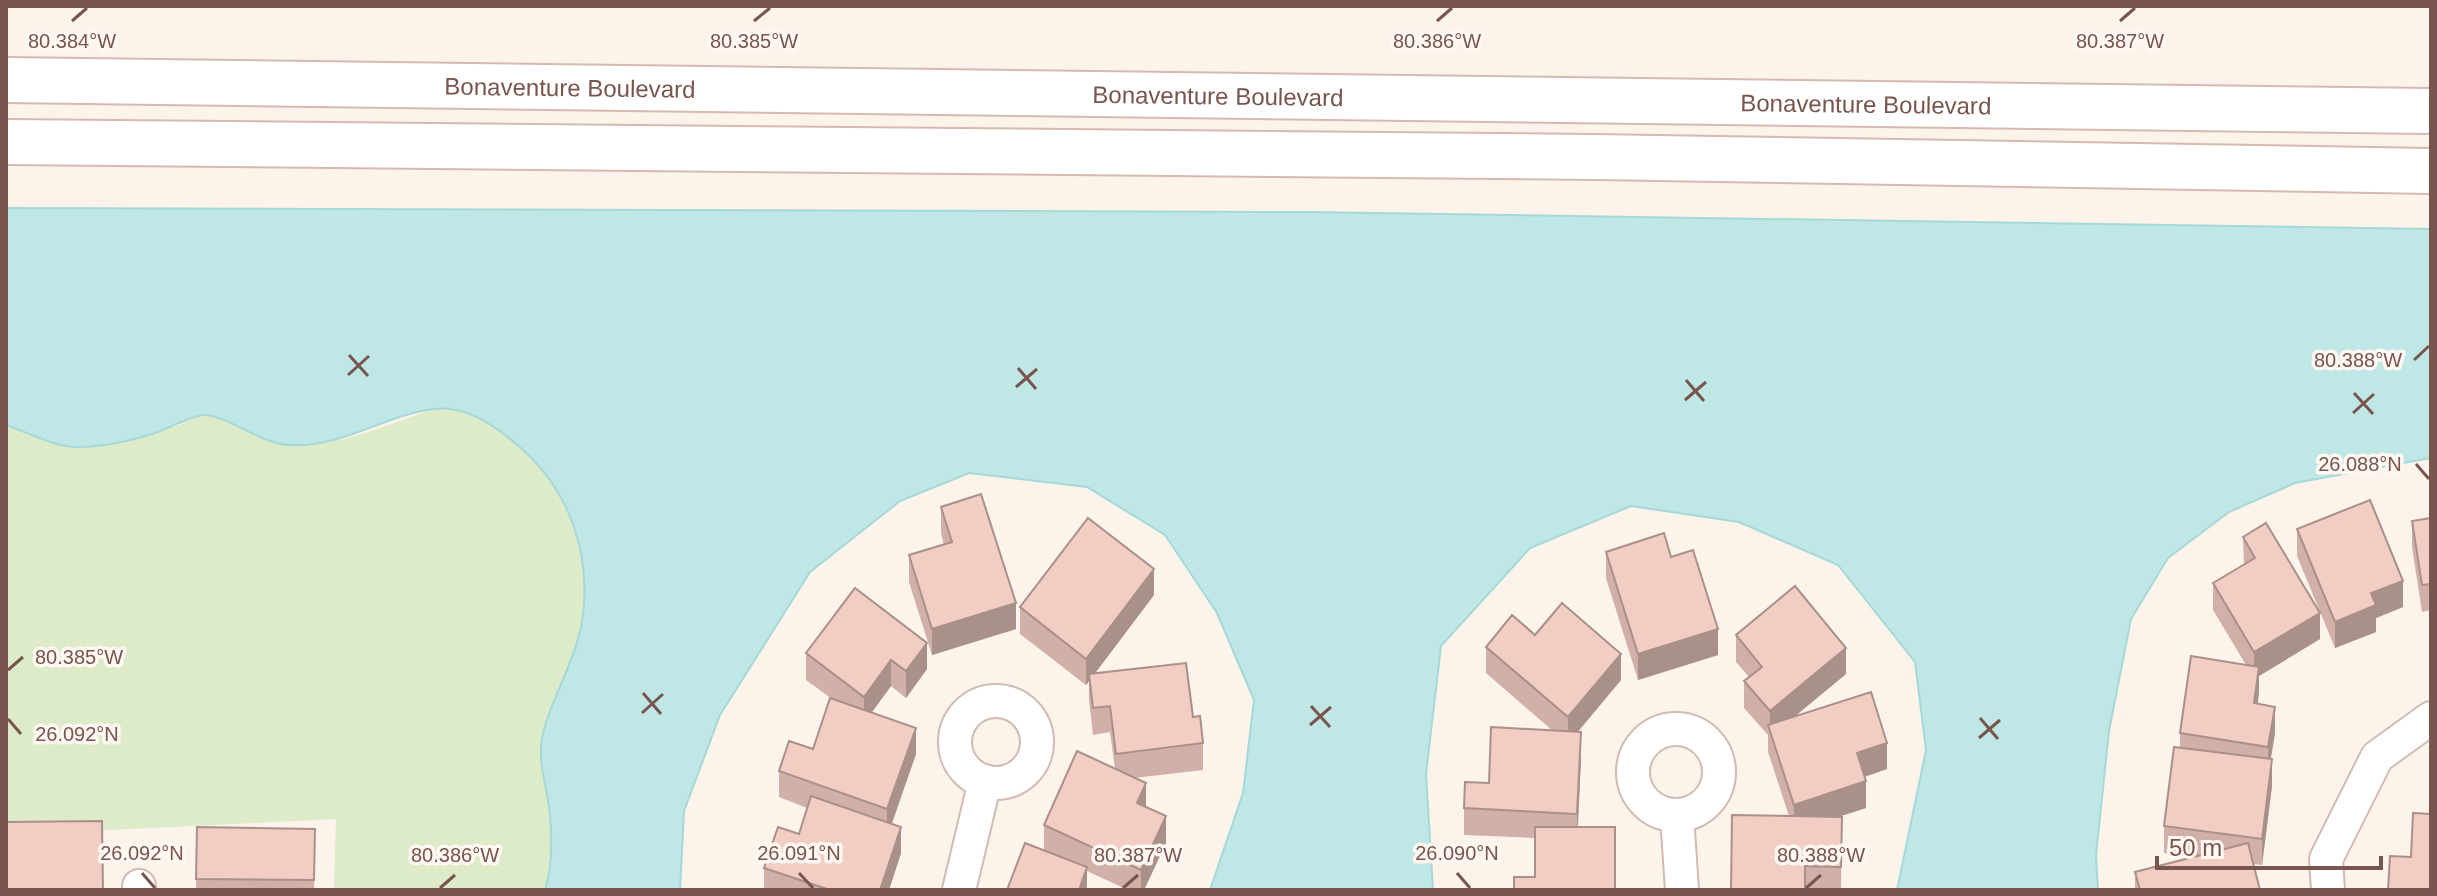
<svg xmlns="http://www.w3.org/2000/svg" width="2437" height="896" font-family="Helvetica,sans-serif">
<rect width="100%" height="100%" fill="#fcf3eb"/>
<path fill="#ddebc9" d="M434,409c10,1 21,0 31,2 49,13 107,85 116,134 5,25 4,53 0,79 -5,44 -35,83 -40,127 -2,20 5,35 8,54 4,27 4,59 -4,85h-211l2,-71 -330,16v-410c46,15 115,7 165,2 11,-1 23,-12 34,-11 24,1 45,21 69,26 53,12 110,-17 160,-33z"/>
<path fill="#bfe7e5" stroke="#a5d8d7" stroke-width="2" d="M6,208l1301,4 1124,17v229l-136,25 -66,29 -61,46 -37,61 -22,112 -13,124 2,35h-201l29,-140 -11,-88 -77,-97 -99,-43 -108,-16 -101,42 -89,98 -15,128 7,116h-223l33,-97 11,-93 -37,-87 -52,-78 -78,-48 -118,-14 -69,28 -90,71 -90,143 -36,96 -4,79h-135c8,-25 7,-58 4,-84 -4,-27 -13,-49 -5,-77 10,-35 30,-67 37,-102 13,-70 -11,-139 -66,-184 -23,-19 -50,-38 -81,-34 -50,6 -94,40 -146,36 -29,-2 -63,-31 -85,-30 -12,1 -38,15 -51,19 -25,8 -70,18 -95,10 -17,-5 -34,-13 -51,-19z"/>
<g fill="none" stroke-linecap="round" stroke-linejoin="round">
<g stroke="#d2bbb3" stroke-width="36">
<g id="street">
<circle cx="996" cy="742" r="41"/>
<circle cx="1676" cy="772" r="43"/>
<polyline points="1677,816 1682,890"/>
<polyline points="139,886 139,890"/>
<polyline points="959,890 985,781"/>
<polyline points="2328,890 2326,859 2377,757 2431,718"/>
</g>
</g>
<g stroke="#d5bab0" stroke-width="48">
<g id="secondary">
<path id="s1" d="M6,80l2425,31"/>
<polyline points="6,142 1595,157 2431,171"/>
</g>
</g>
<use href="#street" stroke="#fff" stroke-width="32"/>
<use href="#secondary" stroke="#fff" stroke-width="44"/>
</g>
<g fill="#d0b0a8">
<polygon points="941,507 1016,629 932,655 909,582 909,555 944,545 941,533"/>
<polygon points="2431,518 2431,610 2422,612 2412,547 2412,521"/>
<polygon points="2297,529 2403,607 2376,618 2376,632 2335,648 2297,556"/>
<polygon points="2243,537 2320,639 2259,676 2258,704 2275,733 2271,759 2272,786 2262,865 2253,864 2260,890 2135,890 2135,872 2195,857 2164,853 2164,826 2180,747 2180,733 2246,665 2213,610 2213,583 2244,565"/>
<polygon points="1606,552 1671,557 1718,655 1638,680 1606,578"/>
<polygon points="855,588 927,669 906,698 891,686 871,713 916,754 892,824 901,853 889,890 764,890 764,868 799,834 807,808 779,797 779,771 813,749 832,699 806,680 806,653"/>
<polygon points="1154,595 1095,673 1193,717 1203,743 1203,770 1134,778 1146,807 1166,843 1144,890 1128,890 1044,851 1044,825 1115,769 1110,732 1093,735 1089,700 1089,681 1086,685 1020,634 1020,607"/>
<polygon points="1535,635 1621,680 1578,732 1581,758 1578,827 1535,877 1535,838 1464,835 1464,808 1489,783 1553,731 1486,673 1486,647"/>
<polygon points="1736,635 1846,674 1795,716 1887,769 1865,777 1866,808 1837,817 1842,817 1841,890 1731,890 1789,816 1768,752 1768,735 1744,708 1744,681 1749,677 1736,662"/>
<polygon points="197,827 315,829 314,890 196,890"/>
</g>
<g fill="#a99088">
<polygon points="1154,569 1154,595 1090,680 1089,674 1089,681 1086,685 1086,659"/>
<polygon points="2403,581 2403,607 2376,618 2376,632 2335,648 2335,622 2371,593"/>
<polygon points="1016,603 1016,629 932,655 932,629"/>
<polygon points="2320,613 2320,639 2259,676 2259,693 2254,730 2254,652"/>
<polygon points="1718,629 1718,655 1638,680 1638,654"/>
<polygon points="927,643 927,669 906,698 906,671"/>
<polygon points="1846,648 1846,674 1771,736 1770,732 1770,711"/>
<polygon points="1621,654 1621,680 1568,743 1568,717"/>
<polygon points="891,660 891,686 864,723 864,697"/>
<polygon points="2275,707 2275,733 2268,773 2268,747"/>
<polygon points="916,728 916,754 887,836 887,809"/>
<polygon points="1581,732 1581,758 1577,840 1577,814"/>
<polygon points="1887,743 1887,769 1857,779 1857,753"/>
<polygon points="2272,759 2272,786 2262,865 2262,839"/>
<polygon points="1866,781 1866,808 1794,831 1794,805"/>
<polygon points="1146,783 1146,809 1137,803"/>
<polygon points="1166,816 1166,843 1144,890 1141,890 1141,870"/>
<polygon points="901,827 901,853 889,890 880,890"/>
<polygon points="1087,867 1087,890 1080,887"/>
</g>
<g fill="#f2cdc3" stroke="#a99088" stroke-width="2">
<polygon points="981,494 1016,603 932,629 909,555 952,542 941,507"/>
<polygon points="2370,500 2403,581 2371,593 2376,605 2335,622 2297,529"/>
<polygon points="1088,518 1154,569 1086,659 1020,607"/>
<polygon points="2431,518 2431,584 2422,585 2412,521"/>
<polygon points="2266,523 2320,613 2254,652 2213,583 2255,558 2243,537"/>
<polygon points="1664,533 1671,557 1693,550 1718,629 1638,654 1606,552"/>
<polygon points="1795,586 1846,648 1770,711 1744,681 1762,667 1736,635"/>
<polygon points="855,588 927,643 906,671 891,660 864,697 806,653"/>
<polygon points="1562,603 1621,654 1568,717 1486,647 1512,615 1535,635"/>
<polygon points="2191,656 2259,667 2254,703 2275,707 2268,747 2180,733"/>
<polygon points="1186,663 1193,717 1200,716 1203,743 1116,754 1110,706 1093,708 1089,674"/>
<polygon points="1871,692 1887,743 1857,753 1866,781 1794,805 1768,725"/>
<polygon points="830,698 916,728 887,809 779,771 789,741 813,749"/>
<polygon points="1491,727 1581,732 1577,814 1464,808 1465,782 1489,783"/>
<polygon points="2174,747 2272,759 2262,839 2164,826"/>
<polygon points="1077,751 1146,783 1137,803 1166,816 1141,870 1044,825"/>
<polygon points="811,796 901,827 880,890 830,890 764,868 778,827 799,834"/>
<polygon points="2413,813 2431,814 2431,890 2388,890 2390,856 2411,857"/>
<polygon points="1732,815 1842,817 1841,867 1805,866 1805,890 1731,890"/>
<polygon points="102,821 103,890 6,890 6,822"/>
<polygon points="197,827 315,829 314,880 196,879"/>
<polygon points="1535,827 1615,827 1615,890 1514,890 1514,877 1535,877"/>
<polygon points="1025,843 1087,867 1080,887 1087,890 1007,890"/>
<polygon points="2248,843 2260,890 2140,890 2135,872"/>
</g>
<path fill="none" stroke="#78554d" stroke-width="3" d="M72,21l15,-13M754,21l16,-13M1437,21l15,-13M2120,21l15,-13M349,355l19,21M2414,360l15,-14M1018,368l18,21M348,375l21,-19M1686,380l18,21M1016,387l21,-18M2354,393l19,21M1685,400l21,-18M2353,413l21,-19M2416,464l13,15M8,670l15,-13M643,693l18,21M1311,706l19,21M642,713l21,-19M1980,718l18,21M8,719l13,15M1310,725l21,-18M1979,738l21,-18M142,873l13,15M799,873l14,15M1457,873l13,15M440,888l15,-13M1123,888l15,-13M1806,888l15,-13"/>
<g text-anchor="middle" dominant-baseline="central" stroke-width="7" stroke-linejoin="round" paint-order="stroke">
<g font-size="24" fill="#78554d" stroke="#fff7f2">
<text stroke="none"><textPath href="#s1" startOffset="564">Bonaventure Boulevard</textPath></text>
<text stroke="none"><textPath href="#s1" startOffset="1212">Bonaventure Boulevard</textPath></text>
<text stroke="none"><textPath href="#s1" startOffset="1860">Bonaventure Boulevard</textPath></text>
</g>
</g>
<g font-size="20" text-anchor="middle" fill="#78554d" stroke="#fff7f2" stroke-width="7" stroke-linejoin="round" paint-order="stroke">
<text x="72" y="48">80.384°W</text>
<text x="754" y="48">80.385°W</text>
<text x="1437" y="48">80.386°W</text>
<text x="2120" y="48">80.387°W</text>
<text x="2358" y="367">80.388°W</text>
<text x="2360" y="471">26.088°N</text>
<text x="79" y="664">80.385°W</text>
<text x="77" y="741">26.092°N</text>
<text x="142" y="860">26.092°N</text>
<text x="799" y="860">26.091°N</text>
<text x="1457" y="860">26.090°N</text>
<text x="455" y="862">80.386°W</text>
<text x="1138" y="862">80.387°W</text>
<text x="1821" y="862">80.388°W</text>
</g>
<rect width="2437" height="896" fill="none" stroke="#78554d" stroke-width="16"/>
<path d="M2157 856v12h224v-12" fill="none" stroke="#78554d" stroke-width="4"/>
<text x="2169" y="856" font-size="24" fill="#78554d" stroke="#fff7f2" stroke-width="6" paint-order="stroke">50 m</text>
</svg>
